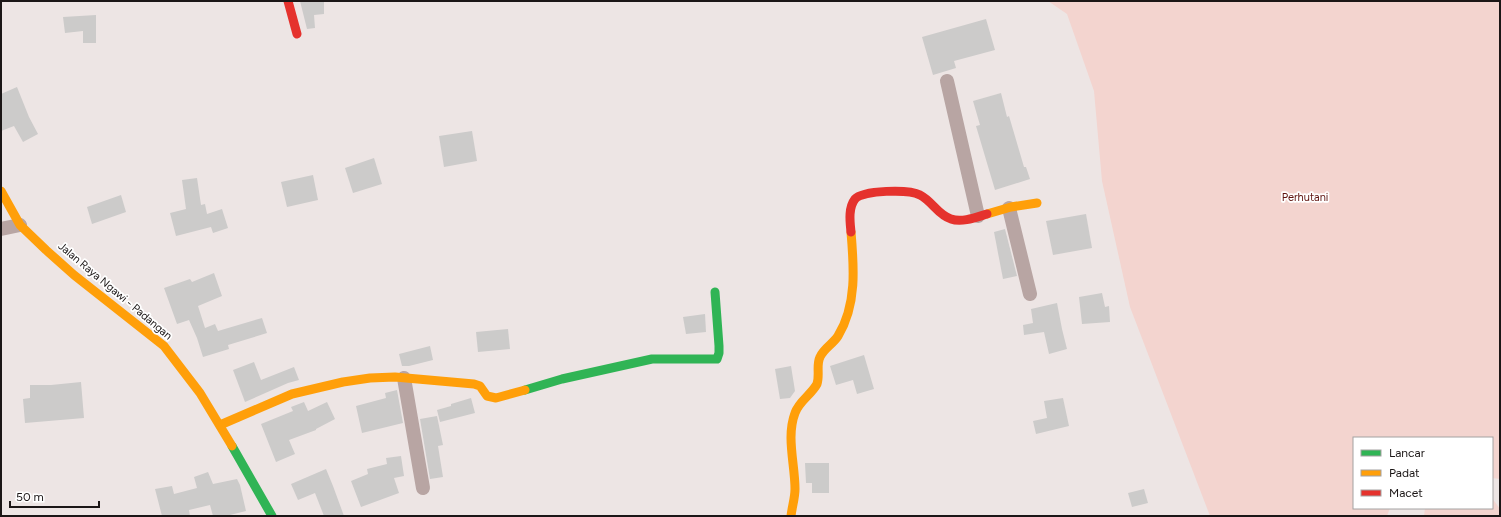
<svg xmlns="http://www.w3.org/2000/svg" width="1501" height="517" font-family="Figtree,sans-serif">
<rect width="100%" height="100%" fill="#ede5e4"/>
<g fill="#f3d4cf">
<polygon points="1048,1 1500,1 1500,479 1492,478 1492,438 1354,438 1354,508 1390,508 1387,516 1210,516 1130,307 1102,181 1094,91 1067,14"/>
<polygon points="1492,498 1500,509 1500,516 1424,516 1425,508 1492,508"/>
</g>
<g fill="#cccbca">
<polygon points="300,1 324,1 324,14 314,15 315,28 307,29"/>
<polygon points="96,15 96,43 83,43 83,31 65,33 63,17"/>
<polygon points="986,19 995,50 954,61 956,68 933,75 922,37"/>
<polygon points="17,87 29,117 38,134 23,142 14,126 1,131 1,94"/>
<polygon points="1001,93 1007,117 1009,116 1024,167 1026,167 1030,179 995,190 976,126 980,125 973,101"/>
<polygon points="472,131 477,161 444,167 439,136"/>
<polygon points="374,158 382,184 353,193 345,168"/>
<polygon points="313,175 318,200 287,207 281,182"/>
<polygon points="197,178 201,205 205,204 207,214 222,209 228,228 213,233 211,227 176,236 170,213 186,209 182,180"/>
<polygon points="121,195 126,212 92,224 87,207"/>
<polygon points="1086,214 1092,248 1053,255 1046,221"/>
<polygon points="1005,229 1017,276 1003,279 994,232"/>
<polygon points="214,273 222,296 198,306 205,328 215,324 218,331 262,318 267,333 228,345 229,349 203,357 197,338 189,320 177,324 164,288 190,279 192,282"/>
<polygon points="1102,293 1105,307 1109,306 1110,322 1082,324 1079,297"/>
<polygon points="1057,303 1062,329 1067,349 1049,354 1044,332 1024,335 1023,325 1033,323 1031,309"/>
<polygon points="705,314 706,332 686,334 683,317"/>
<polygon points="508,329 510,349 478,352 476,332"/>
<polygon points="430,346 433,360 409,366 402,366 399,354"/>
<polygon points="864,355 874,389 857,394 853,380 836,385 830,366"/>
<polygon points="254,362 261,380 294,367 299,380 288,383 245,402 233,370"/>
<polygon points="791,366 795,391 790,398 780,399 775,369"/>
<polygon points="81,382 84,418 25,423 23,399 30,398 30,385 51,385"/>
<polygon points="397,390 403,423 362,433 356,406 386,398 385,393"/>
<polygon points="471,398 475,413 440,422 437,410 451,406 451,404"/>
<polygon points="1063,398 1069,426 1036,434 1033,421 1047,418 1044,401"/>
<polygon points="304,402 308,411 327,402 335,419 316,429 316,430 289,440 295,454 276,462 261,424 293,411 291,407"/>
<polygon points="437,416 443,445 438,446 443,477 430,479 420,419"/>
<polygon points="401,456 404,476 394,478 399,493 361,507 351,481 368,474 367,469 387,464 386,458"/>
<polygon points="805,463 829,463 829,493 812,493 812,483 806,483"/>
<polygon points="326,469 333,486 344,516 324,516 315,493 298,500 291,484"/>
<polygon points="208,472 213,484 237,479 240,485 246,511 226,516 213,516 210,505 189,510 190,516 162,516 155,489 172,486 174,494 197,488 194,477"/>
<polygon points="1144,489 1148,503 1132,507 1128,493"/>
</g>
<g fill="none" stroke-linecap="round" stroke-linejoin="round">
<g stroke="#b8a5a3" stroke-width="14">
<polyline points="947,81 978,216"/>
<polyline points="1009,208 1030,294"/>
<polyline points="1,229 20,225"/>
<polyline points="404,378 423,488"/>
</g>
<g stroke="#30b455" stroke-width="9">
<polyline points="525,390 562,379 652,359 717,359 719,353 719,346 715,292"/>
<polyline points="232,446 272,516"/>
</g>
<g stroke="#ff9f0a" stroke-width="9">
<polyline points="1,191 20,225 46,250 74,275 164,346 200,393 232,446"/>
<polyline points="987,214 1011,207 1037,203"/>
<polyline points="220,425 292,394 343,382 370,378 395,377 474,384 480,386 487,396 496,398 525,390"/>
<path d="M791,516c1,-9 4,-18 4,-27 0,-25 -9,-52 0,-76 4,-12 16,-18 22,-29 3,-9 -1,-19 3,-27 4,-9 13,-13 18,-21 19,-31 16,-69 13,-104"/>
</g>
<g stroke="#e5322d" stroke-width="9">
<polyline points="288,1 297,34"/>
<path d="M851,232c-1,-10 -3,-24 4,-33 8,-9 54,-10 65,-4 12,6 18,20 31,24 11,4 26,-2 36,-5"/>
</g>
</g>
<g text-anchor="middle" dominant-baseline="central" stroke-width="3.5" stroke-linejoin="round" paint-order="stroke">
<g font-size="11" fill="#5f130f" stroke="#fff">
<text x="1305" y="197">Perhutani</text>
</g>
<g font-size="11" fill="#1b1616" stroke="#fff">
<text transform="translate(115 291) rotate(40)">Jalan Raya Ngawi - Padangan</text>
</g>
</g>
<rect width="1501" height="517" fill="none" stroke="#1b1616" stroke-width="4"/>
<rect x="1353" y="437" width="140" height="72" fill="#ffffff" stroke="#a4a2a2"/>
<rect x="1361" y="450" width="20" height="6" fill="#30b455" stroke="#a4a2a2"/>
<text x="1389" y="457" font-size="12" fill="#1b1616">Lancar</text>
<rect x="1361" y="470" width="20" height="6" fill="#ff9f0a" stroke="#a4a2a2"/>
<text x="1389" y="477" font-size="12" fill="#1b1616">Padat</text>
<rect x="1361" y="490" width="20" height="6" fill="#e5322d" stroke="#a4a2a2"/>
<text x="1389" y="497" font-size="12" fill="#1b1616">Macet</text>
<path d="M10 501v6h89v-6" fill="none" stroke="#1b1616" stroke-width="2"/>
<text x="16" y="501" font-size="12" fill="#1b1616" stroke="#ffffff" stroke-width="3" paint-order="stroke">50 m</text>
</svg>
